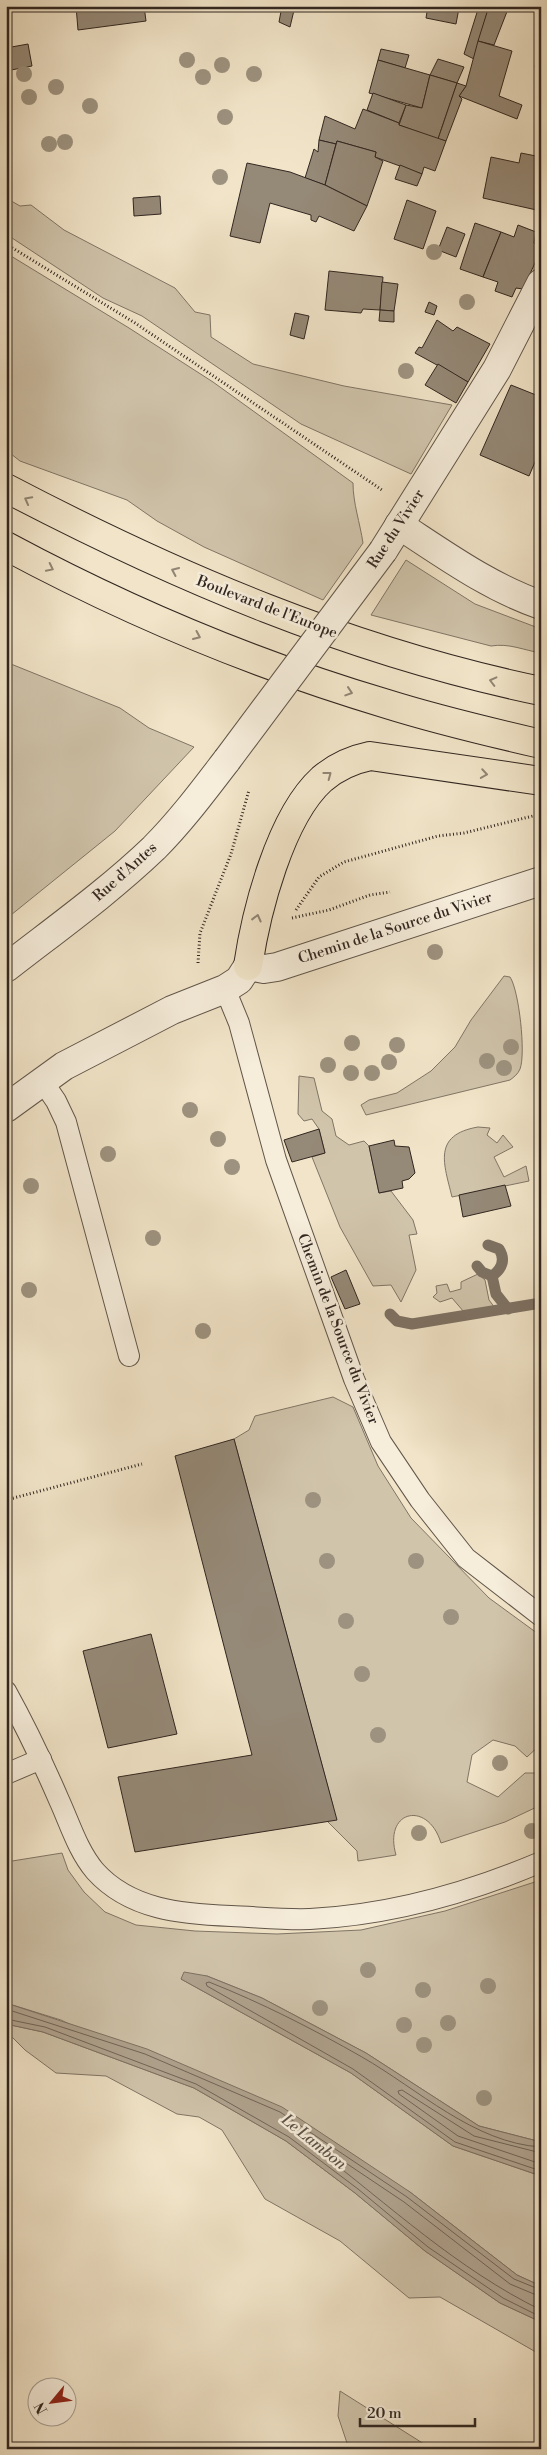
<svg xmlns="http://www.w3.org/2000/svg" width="547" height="2455" font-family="'Libre Bodoni',serif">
<rect width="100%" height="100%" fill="#f1e4c8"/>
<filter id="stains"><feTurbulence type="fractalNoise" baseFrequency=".004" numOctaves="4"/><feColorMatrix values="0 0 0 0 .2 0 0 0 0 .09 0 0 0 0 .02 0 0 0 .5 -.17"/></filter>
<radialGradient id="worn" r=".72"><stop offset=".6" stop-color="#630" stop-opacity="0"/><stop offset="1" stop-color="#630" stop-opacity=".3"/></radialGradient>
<g fill="#d0c4ab" stroke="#807566">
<polygon points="6,198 20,206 31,205 64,230 175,288 195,312 210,315 211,337 253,364 344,386 452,405 411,474 301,424 142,316 103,298 6,234"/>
<path d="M6,253l123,75 84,54 140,101c0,20 7,40 10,60l-40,57 -119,-53 -47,-26 -30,-21 -107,-39 -14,-11z"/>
<path d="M406,560l69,44 66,25v24c-18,-3 -32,-10 -50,-7l-120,-31z"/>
<polygon points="6,662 120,708 149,728 194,747 115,831 6,919"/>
<path d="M504,976l6,1c9,13 16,77 10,92 -2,5 -6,8 -10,11l-144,35 -5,-10 8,-5 28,-7 34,-22 24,-24 16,-27z"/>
<polygon points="299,1076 314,1078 322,1111 332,1119 336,1136 349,1145 364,1141 369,1146 379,1193 391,1191 413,1220 417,1234 409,1235 416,1270 401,1302 391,1285 373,1286 340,1227 312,1157 325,1153 319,1129 312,1119 304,1121 298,1114"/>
<path d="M478,1127l12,1 -3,7 10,8 6,-8 10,12 -19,10 10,20 22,-11 3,15 -77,16c-8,-33 -20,-62 26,-70z"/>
<polygon points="478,1274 485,1280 489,1300 495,1308 464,1312 452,1298 440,1302 433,1297 437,1293 436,1286 447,1284 450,1292 461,1289 461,1282"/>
<path d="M333,1397l20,10 25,59 33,52 78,80 52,38v108l-14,13 -12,-11 -22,-6 -21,15 -5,27 31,15 27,-24h16v32l-36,17 -64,21c-13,-43 -58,-33 -45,12l-38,6 -1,-10 -30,-30 6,-15 -99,-367 15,-9 6,-14z"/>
<polygon points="62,1853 68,1870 84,1892 105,1912 136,1925 195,1931 277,1934 361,1930 445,1911 541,1880 541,2142 479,2126 366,2053 262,1998 207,1976 181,1979 351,2073 453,2146 541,2176 541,2286 517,2275 410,2192 61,2020 6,2003 6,1862"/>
<polygon points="6,2024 43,2032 194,2088 286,2141 355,2193 425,2251 500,2303 541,2322 541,2355 440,2297 409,2298 340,2241 265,2199 222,2130 199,2117 177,2114 106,2076 56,2073 25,2050 6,2031"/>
<polygon points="340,2391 432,2449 349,2449 338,2416"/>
</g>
<g fill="#b0a38f" stroke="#7d7163">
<polygon points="184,1972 207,1976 262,1998 366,2053 479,2126 541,2142 541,2176 453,2146 351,2073 181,1979"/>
<polygon points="6,2003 147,2049 282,2107 410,2192 517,2275 541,2286 541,2322 500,2303 425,2251 355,2193 286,2141 194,2088 43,2032 6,2024"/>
</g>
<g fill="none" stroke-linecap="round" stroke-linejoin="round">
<g stroke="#706458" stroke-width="1">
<polyline points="6,2009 145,2054 280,2112 407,2197 514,2279 541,2290"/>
<polyline points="6,2019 45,2027 196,2084 289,2137 358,2189 428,2247 503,2298 541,2317"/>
<path d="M541,2147c-67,-4 -123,-58 -179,-90 -49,-28 -100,-54 -153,-75l-3,1 1,3 146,83 102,73 86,29"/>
<polyline points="541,2153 474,2136 402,2090 398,2091 399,2094 458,2136 541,2164"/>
<path d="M541,2297l-31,-13 -106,-82 -85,-57 -4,1 1,3c73,56 141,120 225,161"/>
</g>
<g stroke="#7d7163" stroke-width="11">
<path d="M488,1245l11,4c7,11 3,20 -7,27"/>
<polyline points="477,1266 482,1272 492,1276 496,1294 508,1309"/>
<polyline points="390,1314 397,1321 412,1324 541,1303"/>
</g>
</g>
<g fill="#958977" stroke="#312620">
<polygon points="76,6 144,6 146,21 78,30"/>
<polygon points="282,6 295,6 290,27 279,22"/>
<polygon points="428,6 459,8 456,24 426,18"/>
<polygon points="453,6 474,6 473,9"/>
<polygon points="479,6 489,6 474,59 464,54"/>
<polygon points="489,6 508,9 494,45 478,41"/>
<polygon points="478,41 512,51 499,96 522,105 517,119 459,96 466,86"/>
<polygon points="28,44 32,66 6,71 6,48"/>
<polygon points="381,49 409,55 405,68 378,60"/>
<polygon points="537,58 541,60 541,69 535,67"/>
<polygon points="438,59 464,67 457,83 430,75"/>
<polygon points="378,60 430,75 422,108 369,93"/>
<polygon points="430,75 457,83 438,139 399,125 406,105 422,108"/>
<polygon points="457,83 466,86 459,96 462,99 446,141 438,139"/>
<polygon points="373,93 406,105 399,123 367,110"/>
<polygon points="363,109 399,123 399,125 446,141 435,171 424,167 422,174 375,157 376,152 337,141 336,144 319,140 325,116 355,129"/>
<polygon points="319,140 336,144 325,185 305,178 314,149 318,152"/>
<polygon points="337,141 376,152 375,157 383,161 367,206 325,185"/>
<polygon points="521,153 541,157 541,211 483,198 491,157 519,163"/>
<polygon points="247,163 290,172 325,185 367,206 354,231 319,216 316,222 311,220 311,215 270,203 260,243 230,236"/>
<polygon points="400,165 422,174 417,186 395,179"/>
<polygon points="160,196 161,214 134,216 133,198"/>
<polygon points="407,200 436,211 423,249 394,239"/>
<polygon points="475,223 501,232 483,277 460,269"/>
<polygon points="518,225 536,232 534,243 541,247 541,250 523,289 516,288 512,297 495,291 498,282 483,277 501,232 514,237"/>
<polygon points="447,227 465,234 456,257 438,250"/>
<polygon points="329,271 383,277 380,310 363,309 361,313 325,310"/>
<polygon points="382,282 398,284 394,311 380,310"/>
<polygon points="429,302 437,306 434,315 425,312"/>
<polygon points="380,310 394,311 394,322 379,321"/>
<polygon points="295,313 309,316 304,339 290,335"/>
<polygon points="437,320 453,331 457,327 490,344 468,382 415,353 419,347 422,348"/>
<polygon points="438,364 468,382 456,403 425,385"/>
<polygon points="511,385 541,397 541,448 529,476 480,455"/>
<polygon points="319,1129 325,1153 292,1162 284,1140"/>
<polygon points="394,1140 395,1146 409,1147 415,1173 409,1179 402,1181 403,1188 379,1193 369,1146"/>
<polygon points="505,1185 511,1206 463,1217 459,1195"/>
<polygon points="346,1270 360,1304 345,1309 331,1277"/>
<polygon points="234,1439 337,1820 135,1852 118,1777 252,1755 175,1456"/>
<polygon points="151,1634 177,1734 108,1748 83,1651"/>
</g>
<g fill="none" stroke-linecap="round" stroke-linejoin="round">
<g stroke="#61564a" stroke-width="22">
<g id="service">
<polyline points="225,989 239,1023 276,1160 354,1379 381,1442 420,1500 466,1558 541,1616"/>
<polyline points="43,1082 56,1101 66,1122 129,1356"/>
<path d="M6,1691c20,36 37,72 53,109 11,24 19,51 36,71 35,39 87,43 136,45 26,1 53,4 79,3 79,-4 158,-26 231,-57"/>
<polyline points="6,1774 41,1759"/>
</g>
</g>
<g stroke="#61564a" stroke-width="30">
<polyline id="minor" points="248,966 264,969 277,967 541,881"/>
</g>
<g stroke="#61564a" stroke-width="30">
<g id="tertiary">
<path d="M399,525c46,30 90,62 142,80"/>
<polyline points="383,551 497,369 541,283"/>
<path d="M6,968c50,-39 102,-76 148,-120 27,-27 50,-58 73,-88"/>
<polyline points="6,1108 64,1066 172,1010 225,989 239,980 248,966"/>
</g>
</g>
<g stroke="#312620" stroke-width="30">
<g id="trunk">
<path d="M6,488c170,89 346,164 535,203"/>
<path d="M6,546c121,65 250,119 381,158 51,16 102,28 154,40"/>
<path d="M248,966c8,-54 32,-149 74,-187 14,-12 29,-19 48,-23l171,25"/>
</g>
</g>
<g stroke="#312620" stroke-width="3" stroke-dasharray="1 2.5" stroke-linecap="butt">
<polyline points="6,244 135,323 382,490"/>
<polyline points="296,910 319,877 344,862 438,836 464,833 533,816"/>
<polyline points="292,918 329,910 370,895 390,892"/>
<polyline points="198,963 200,933 231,854 249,790"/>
<polyline points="6,1500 142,1464"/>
</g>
<use href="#service" stroke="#f6eddb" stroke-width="20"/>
<use href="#minor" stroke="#f6eddb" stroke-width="28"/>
<use href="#tertiary" stroke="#f6eddb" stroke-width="28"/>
<use href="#trunk" stroke="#f1e4c8" stroke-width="28"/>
<g stroke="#61564a" stroke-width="30" stroke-linecap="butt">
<polyline id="tertiary-bridge" points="227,760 383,551"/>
</g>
<use href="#tertiary-bridge" stroke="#f6eddb" stroke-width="28"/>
</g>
<g fill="#9d927f">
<circle cx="187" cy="60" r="8"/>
<circle cx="222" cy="65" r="8"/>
<circle cx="24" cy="74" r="8"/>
<circle cx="254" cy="74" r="8"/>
<circle cx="203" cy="77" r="8"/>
<circle cx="56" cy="87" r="8"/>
<circle cx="29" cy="97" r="8"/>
<circle cx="90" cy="106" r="8"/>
<circle cx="225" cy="117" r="8"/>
<circle cx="65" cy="142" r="8"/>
<circle cx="49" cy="144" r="8"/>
<circle cx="220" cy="177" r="8"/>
<circle cx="434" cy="252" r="8"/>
<circle cx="467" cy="302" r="8"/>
<circle cx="406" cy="371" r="8"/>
<circle cx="435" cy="952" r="8"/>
<circle cx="352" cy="1043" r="8"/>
<circle cx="397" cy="1045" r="8"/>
<circle cx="511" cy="1047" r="8"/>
<circle cx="487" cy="1061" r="8"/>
<circle cx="389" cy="1062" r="8"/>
<circle cx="328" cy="1065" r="8"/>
<circle cx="504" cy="1068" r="8"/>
<circle cx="351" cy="1073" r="8"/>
<circle cx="372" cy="1073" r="8"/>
<circle cx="190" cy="1110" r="8"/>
<circle cx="218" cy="1139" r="8"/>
<circle cx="108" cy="1154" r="8"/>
<circle cx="232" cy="1167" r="8"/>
<circle cx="31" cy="1186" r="8"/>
<circle cx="153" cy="1238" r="8"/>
<circle cx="29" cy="1290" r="8"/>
<circle cx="203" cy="1331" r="8"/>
<circle cx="313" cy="1500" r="8"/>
<circle cx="327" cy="1561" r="8"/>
<circle cx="416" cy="1561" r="8"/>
<circle cx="451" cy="1617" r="8"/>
<circle cx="346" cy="1621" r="8"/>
<circle cx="362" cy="1674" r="8"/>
<circle cx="378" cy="1735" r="8"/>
<circle cx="500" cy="1763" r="8"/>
<circle cx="532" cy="1831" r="8"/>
<circle cx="419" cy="1833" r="8"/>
<circle cx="368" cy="1970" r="8"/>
<circle cx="488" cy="1986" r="8"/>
<circle cx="423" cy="1990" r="8"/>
<circle cx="320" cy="2008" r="8"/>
<circle cx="448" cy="2023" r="8"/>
<circle cx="404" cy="2025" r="8"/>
<circle cx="424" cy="2045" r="8"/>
<circle cx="484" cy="2098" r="8"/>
</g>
<defs><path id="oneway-chevron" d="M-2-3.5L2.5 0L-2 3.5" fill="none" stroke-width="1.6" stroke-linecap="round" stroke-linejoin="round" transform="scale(1.25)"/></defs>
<g stroke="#918574">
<use href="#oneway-chevron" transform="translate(28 500) rotate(-152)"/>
<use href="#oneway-chevron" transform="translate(50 568) rotate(26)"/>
<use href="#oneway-chevron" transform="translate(175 571) rotate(-156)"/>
<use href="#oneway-chevron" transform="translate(197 636) rotate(24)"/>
<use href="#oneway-chevron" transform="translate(493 681) rotate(-166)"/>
<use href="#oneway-chevron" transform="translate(349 692) rotate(18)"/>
<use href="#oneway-chevron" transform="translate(484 774) rotate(9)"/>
<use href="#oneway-chevron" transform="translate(328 775) rotate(-37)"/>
<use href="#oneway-chevron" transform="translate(257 918) rotate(-76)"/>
</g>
<g text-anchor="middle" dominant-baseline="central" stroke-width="5" stroke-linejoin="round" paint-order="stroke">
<g font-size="15" fill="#312620" stroke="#f6eddb">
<text transform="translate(396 529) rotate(-57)">Rue du Vivier</text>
<text transform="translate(267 607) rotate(21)">Boulevard de l'Europe</text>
<text transform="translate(125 872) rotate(-42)">Rue d'Antes</text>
<text transform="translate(395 928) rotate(-18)">Chemin de la Source du Vivier</text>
<text transform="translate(338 1329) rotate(69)">Chemin de la Source du Vivier</text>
</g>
<g font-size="16" font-style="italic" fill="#5d5247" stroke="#f6eddb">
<text transform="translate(314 2142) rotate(39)">Le Lambon</text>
</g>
</g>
<rect width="547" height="2455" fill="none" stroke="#f1e4c8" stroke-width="25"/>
<rect x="8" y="8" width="532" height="2440" fill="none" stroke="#312620" stroke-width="2.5"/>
<rect x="12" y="12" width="522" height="2430" fill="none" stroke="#312620"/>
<g transform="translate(52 2402) rotate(241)"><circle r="24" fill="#f6eddb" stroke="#a79d90"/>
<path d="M0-4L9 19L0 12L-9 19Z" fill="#8f2418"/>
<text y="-8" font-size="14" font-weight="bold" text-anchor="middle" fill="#312620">N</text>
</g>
<path d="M360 2418v8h115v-8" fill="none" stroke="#312620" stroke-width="2.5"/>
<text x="367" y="2418" font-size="15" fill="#312620" stroke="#f6eddb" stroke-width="4" paint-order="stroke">20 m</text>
<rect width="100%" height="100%" filter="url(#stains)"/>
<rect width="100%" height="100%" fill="url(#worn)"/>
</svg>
